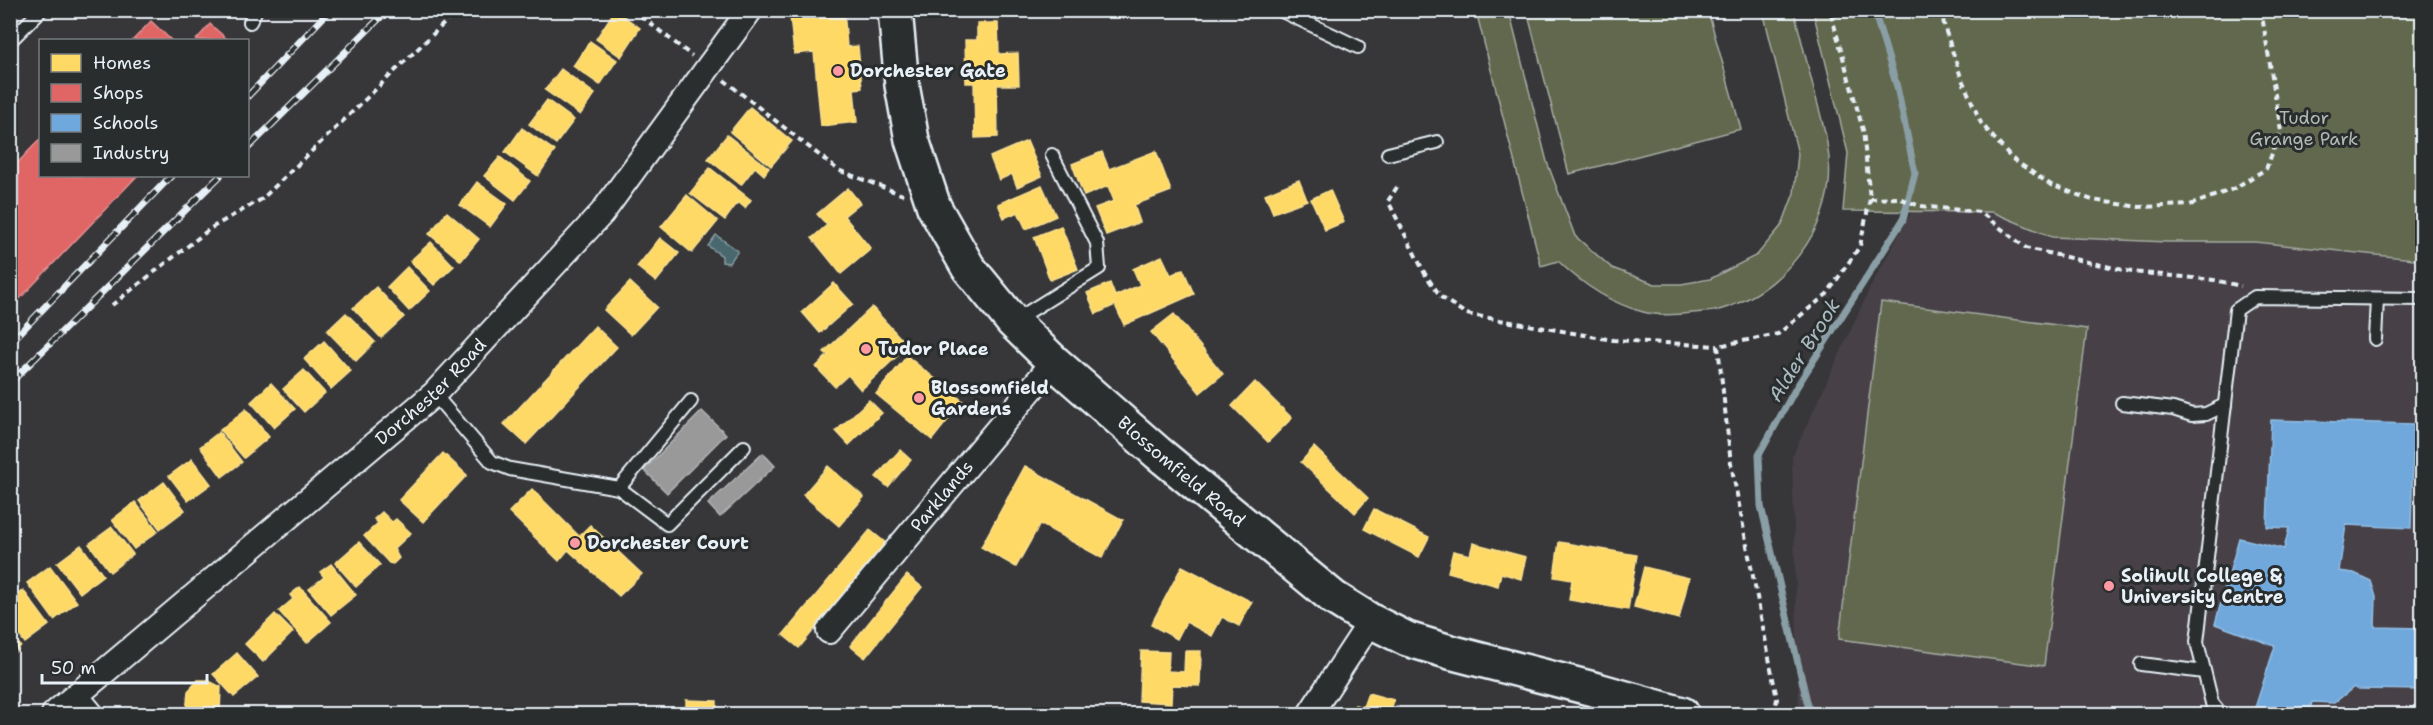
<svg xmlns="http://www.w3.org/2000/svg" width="2433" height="725" font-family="'Shantell Sans',sans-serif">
<rect width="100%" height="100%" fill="#373639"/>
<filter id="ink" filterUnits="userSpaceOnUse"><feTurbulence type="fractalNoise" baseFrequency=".0167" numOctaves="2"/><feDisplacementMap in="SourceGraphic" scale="12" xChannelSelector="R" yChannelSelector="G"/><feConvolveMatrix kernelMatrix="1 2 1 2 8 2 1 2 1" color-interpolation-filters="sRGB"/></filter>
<g filter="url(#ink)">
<polygon fill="#464146" points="1912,211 1992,212 2052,237 2167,242 2255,242 2422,260 2422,714 1799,714 1792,457 1870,288"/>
<g fill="#62684e" stroke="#a5aca3" stroke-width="1.5">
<path d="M1476,11h33l38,151 28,74 37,32 43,16h26l29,-5 47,-24 25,-30 12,-32 4,-39 -35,-143h31c7,27 14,55 21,83 8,30 17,58 14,89 -7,59 -53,111 -110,127 -8,2 -18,2 -27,3 -15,2 -34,3 -49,-1 -33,-9 -61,-28 -85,-51l-17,5z"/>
<polygon points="1527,11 1708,11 1741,129 1569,174"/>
<polygon points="1813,11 2422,11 2422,260 2255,242 2167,242 2052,237 1992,212 1843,211 1848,153"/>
<polygon points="1881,302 2087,329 2044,666 1839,639"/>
</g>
<polygon fill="#4a676e" stroke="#899ea5" stroke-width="1.5" points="716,235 738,251 729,263 722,262 722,256 708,246"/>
<g fill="#ffd966" stroke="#f8e092" stroke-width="1.5">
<polygon points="615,10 640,28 621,57 596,39"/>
<polygon points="808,10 844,10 847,47 858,46 862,88 854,89 857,122 821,126 814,52 794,54 790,16 808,14"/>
<polygon points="977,23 998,23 999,54 1018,53 1019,85 997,85 998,137 975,138 974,83 966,83 965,40 977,40"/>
<polygon points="590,41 617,60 600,85 573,66"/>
<polygon points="561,69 595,94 580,115 545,90"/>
<polygon points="547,100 574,120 556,144 529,124"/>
<polygon points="750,107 792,141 771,166 730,132"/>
<polygon points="522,128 555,151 538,176 505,152"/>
<polygon points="727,135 769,168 764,175 755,167 741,185 708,159"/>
<polygon points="1027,141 1042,176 1017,187 1012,174 999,180 990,157"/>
<polygon points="1156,151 1171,191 1134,205 1140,222 1106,235 1095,208 1114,201 1108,186 1084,196 1072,164 1102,152 1109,169"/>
<polygon points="500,157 530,181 515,200 484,176"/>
<polygon points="710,168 751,200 745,208 738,202 725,220 690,193"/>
<polygon points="1299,180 1307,200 1273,213 1265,194"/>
<polygon points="477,182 507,204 490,227 460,205"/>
<polygon points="1042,185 1056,216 1026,229 1018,212 1004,218 998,204"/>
<polygon points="848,188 860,203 844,216 871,249 841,274 812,238 827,225 817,214"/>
<polygon points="1330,190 1344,222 1325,230 1311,199"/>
<polygon points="687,195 718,221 692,253 661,227"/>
<polygon points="447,212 479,239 461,261 429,234"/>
<polygon points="1061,226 1078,269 1050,280 1034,237"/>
<polygon points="660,238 679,253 656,282 637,267"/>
<polygon points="431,242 454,266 434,285 410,261"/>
<polygon points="1162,256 1171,275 1183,269 1194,294 1124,325 1115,305 1096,314 1087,293 1110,283 1115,296 1140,285 1133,269"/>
<polygon points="407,267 430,291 409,311 387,287"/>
<polygon points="630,282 657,307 631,335 604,310"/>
<polygon points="834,283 853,304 820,333 802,312"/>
<polygon points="376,287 404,317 381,338 353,308"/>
<polygon points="872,307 908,346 861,390 848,375 835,387 816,367 828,355 824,352"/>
<polygon points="346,313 375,342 356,361 327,331"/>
<polygon points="1174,314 1223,374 1200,393 1151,332"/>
<polygon points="595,326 617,347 526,444 504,424"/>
<polygon points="324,341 351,371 331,389 304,359"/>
<polygon points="907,356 963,401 932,440 876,394"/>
<polygon points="304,370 325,393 304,412 283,389"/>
<polygon points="1255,382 1292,418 1268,442 1232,406"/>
<polygon points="271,383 295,409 274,428 251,402"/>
<polygon points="869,400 882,413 849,445 836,431"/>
<polygon points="246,409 269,437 244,458 220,430"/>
<polygon points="219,432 242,462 222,477 200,447"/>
<polygon points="1314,447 1368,498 1355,513 1301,462"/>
<polygon points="900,450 911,460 888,487 876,477"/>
<polygon points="443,453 467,475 423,522 399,500"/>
<polygon points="192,459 211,484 188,501 169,476"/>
<polygon points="828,466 864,497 839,526 803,495"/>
<polygon points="1025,466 1123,520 1102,558 1040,524 1016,567 981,547"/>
<polygon points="164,482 185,510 160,529 139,501"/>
<polygon points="532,489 579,536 590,525 642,574 619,596 568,550 559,561 509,512"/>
<polygon points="135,502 158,531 134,549 112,520"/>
<polygon points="1374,509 1429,537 1419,557 1364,529"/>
<polygon points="382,512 392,522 396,519 411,533 394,549 399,558 393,564 389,563 364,536 378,523 374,519"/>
<polygon points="112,527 133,554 110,572 89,544"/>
<polygon points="870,530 886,543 799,648 783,635"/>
<polygon points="359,542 380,565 356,587 335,563"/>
<polygon points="1559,542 1637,555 1628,610 1569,600 1572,580 1554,577"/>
<polygon points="1473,543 1526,557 1521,579 1501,573 1498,586 1448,572 1453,551 1470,555"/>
<polygon points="81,545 103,575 80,593 57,563"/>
<polygon points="331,564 356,595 331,615 309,589 324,577 320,572"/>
<polygon points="50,566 77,602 54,620 27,583"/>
<polygon points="1182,566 1252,602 1239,626 1222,617 1212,636 1186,622 1177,639 1151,625"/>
<polygon points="1644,567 1689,578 1679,619 1634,607"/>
<polygon points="907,575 922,587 865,658 850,646"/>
<polygon points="300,587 331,622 307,643 279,611 293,599 290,595"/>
<polygon points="23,590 49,625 25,643 10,623 10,600"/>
<polygon points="275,614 293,632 263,662 245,644"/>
<polygon points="10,635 21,646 10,656"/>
<polygon points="1141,651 1169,652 1168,671 1184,672 1185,651 1201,651 1200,686 1172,685 1171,703 1139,701"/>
<polygon points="237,653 258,677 234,697 213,674"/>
<polygon points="198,680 207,680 221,687 220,714 186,714 188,691"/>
<polygon points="1368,693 1394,700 1390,714 1352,714 1355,705 1363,707"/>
<polygon points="686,700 717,701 717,712 725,713 725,714 686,714"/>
</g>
<g fill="#e06666" stroke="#e29092" stroke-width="1.5">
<polygon points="151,21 171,40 133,40"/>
<polygon points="210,24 228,40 196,40"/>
<polygon points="40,139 40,176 137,176 10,309 10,171"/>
</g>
<polygon fill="#6fa8dc" stroke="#93bee4" stroke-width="1.5" points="2271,420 2414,424 2411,528 2346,525 2339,571 2354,573 2371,581 2376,597 2375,627 2422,628 2422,690 2357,689 2354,687 2334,703 2312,702 2309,714 2253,714 2275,646 2215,624 2239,538 2284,549 2289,528 2267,527"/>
<g fill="#999" stroke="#b1b3b6" stroke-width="1.5">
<polygon points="702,411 726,434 667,493 644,470"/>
<polygon points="763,453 775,466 720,517 708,504"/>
</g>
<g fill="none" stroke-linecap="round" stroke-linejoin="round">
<polyline stroke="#899ea5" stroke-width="7" points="1810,714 1761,506 1759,455 1796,388 1903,220 1915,173 1897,87 1874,10"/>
<g stroke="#e8f1f8" stroke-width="16">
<g id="lane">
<polyline points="1280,10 1358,47"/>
<polyline points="250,22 256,10"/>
<polyline points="10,41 41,10"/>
<polyline points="1388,154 1437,142"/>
<polyline points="1014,321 1099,268 1097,243 1052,155"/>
<polyline points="2375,339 2377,299"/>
<polyline points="434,394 492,462 510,469 619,488 667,524 744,447"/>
<polyline points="2122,403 2173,409 2192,415 2206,414 2225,405"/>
<polyline points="619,488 691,401"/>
<polyline points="2141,664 2204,672"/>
<polyline points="2221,714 2212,703 2197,642 2236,310 2255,297 2422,299"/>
</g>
</g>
<g stroke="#e8f1f8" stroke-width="28">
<g id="street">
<path id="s1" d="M829,631l225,-269"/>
<polyline points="76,696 91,714"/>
<path id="s2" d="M54,714l380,-320 168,-181 148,-203"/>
<polyline points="1310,714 1371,621"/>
</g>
</g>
<g stroke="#e8f1f8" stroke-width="38">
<g id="secondary">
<path id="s3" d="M895,10l7,75 10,55 22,67 34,60 45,55 41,40 104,91 176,145 37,23 36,18 43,13 147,38 85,24"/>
</g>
</g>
<g stroke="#e8f1f8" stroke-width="4" stroke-dasharray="6 4.5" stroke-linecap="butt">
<polyline points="633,10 692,56"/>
<polyline points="1941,10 1945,29 1961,77 1981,123 2011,158 2051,185 2092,200 2139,207 2190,205 2233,189 2266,169 2281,131 2261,10"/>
<polyline points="724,80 838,170 903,195"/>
<polyline points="1397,187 1388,201 1425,274 1441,297 1466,314 1613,340 1718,346"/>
<polyline points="1870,199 1899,198 1920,206 1980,212 2026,248 2132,272 2214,280 2241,286"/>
<polyline points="112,305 211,228 262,199 458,10"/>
<polyline points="1774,714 1777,699 1731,464 1718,346 1778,334 1827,294 1860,246 1870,199 1863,130 1830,10"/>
</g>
<use href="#lane" stroke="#2a2d2e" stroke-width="12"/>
<use href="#street" stroke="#2a2d2e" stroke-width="24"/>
<use href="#secondary" stroke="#2a2d2e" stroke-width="33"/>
<g stroke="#e8f1f8" stroke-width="7">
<g id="rail">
<polyline points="248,96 330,10"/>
<polyline points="248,148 388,10"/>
<polyline points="10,343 171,176"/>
<polyline points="10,383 220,176"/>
</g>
</g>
<use href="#rail" stroke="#2a2d2e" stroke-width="4.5" stroke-dasharray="14" stroke-linecap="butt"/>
</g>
</g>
<g fill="#ff9aa2" stroke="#2a2d2e" stroke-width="2">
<circle cx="838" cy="71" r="6"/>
<circle cx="866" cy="349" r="6"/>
<circle cx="919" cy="398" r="6"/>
<circle cx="575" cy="543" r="6"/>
<circle cx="2109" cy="586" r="6"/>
</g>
<g text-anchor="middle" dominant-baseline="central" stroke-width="6" stroke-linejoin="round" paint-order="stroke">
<g font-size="18" font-weight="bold" fill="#e8f1f8" stroke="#2a2d2e" text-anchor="start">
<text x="850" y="71">Dorchester Gate</text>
<text x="878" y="349">Tudor Place</text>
<text x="931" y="388">Blossomfield<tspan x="931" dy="21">Gardens</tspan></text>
<text x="587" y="543">Dorchester Court</text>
<text x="2121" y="576">Solihull College &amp;<tspan x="2121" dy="21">University Centre</tspan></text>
</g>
<g font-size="18" fill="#b2bab4" stroke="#2a2d2e">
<text x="2304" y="118">Tudor<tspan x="2304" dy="21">Grange Park</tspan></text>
</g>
<g font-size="18" fill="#e8f1f8" stroke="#2a2d2e">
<text stroke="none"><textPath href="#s2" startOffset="496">Dorchester Road</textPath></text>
<text stroke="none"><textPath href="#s3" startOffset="567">Blossomfield Road</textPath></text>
<text stroke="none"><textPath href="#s1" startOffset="176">Parklands</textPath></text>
</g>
<g font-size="20" font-style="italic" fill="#a9bac1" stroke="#2a2d2e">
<text transform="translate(1804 350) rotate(-58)">Alder Brook</text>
</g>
</g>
<rect width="2433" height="725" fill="none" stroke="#2a2d2e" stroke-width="36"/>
<rect x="18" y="18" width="2397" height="689" fill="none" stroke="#e8f1f8" stroke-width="2" filter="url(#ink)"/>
<rect x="39" y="39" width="210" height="138" fill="#2a2d2e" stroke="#767b7f" stroke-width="1.5"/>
<rect x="51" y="54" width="30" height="18" fill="#ffd966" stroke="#767b7f" stroke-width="1.5"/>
<text x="93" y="69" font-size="18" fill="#e8f1f8">Homes</text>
<rect x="51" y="84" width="30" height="18" fill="#e06666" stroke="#767b7f" stroke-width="1.5"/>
<text x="93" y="99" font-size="18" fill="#e8f1f8">Shops</text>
<rect x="51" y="114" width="30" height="18" fill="#6fa8dc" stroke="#767b7f" stroke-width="1.5"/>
<text x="93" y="129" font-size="18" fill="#e8f1f8">Schools</text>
<rect x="51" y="144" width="30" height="18" fill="#999999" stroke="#767b7f" stroke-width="1.5"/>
<text x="93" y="159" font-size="18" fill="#e8f1f8">Industry</text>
<path d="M42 674v9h165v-9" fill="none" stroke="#e8f1f8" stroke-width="3"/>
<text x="51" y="674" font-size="18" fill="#e8f1f8" stroke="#2a2d2e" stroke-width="4.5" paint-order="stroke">50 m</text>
</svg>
